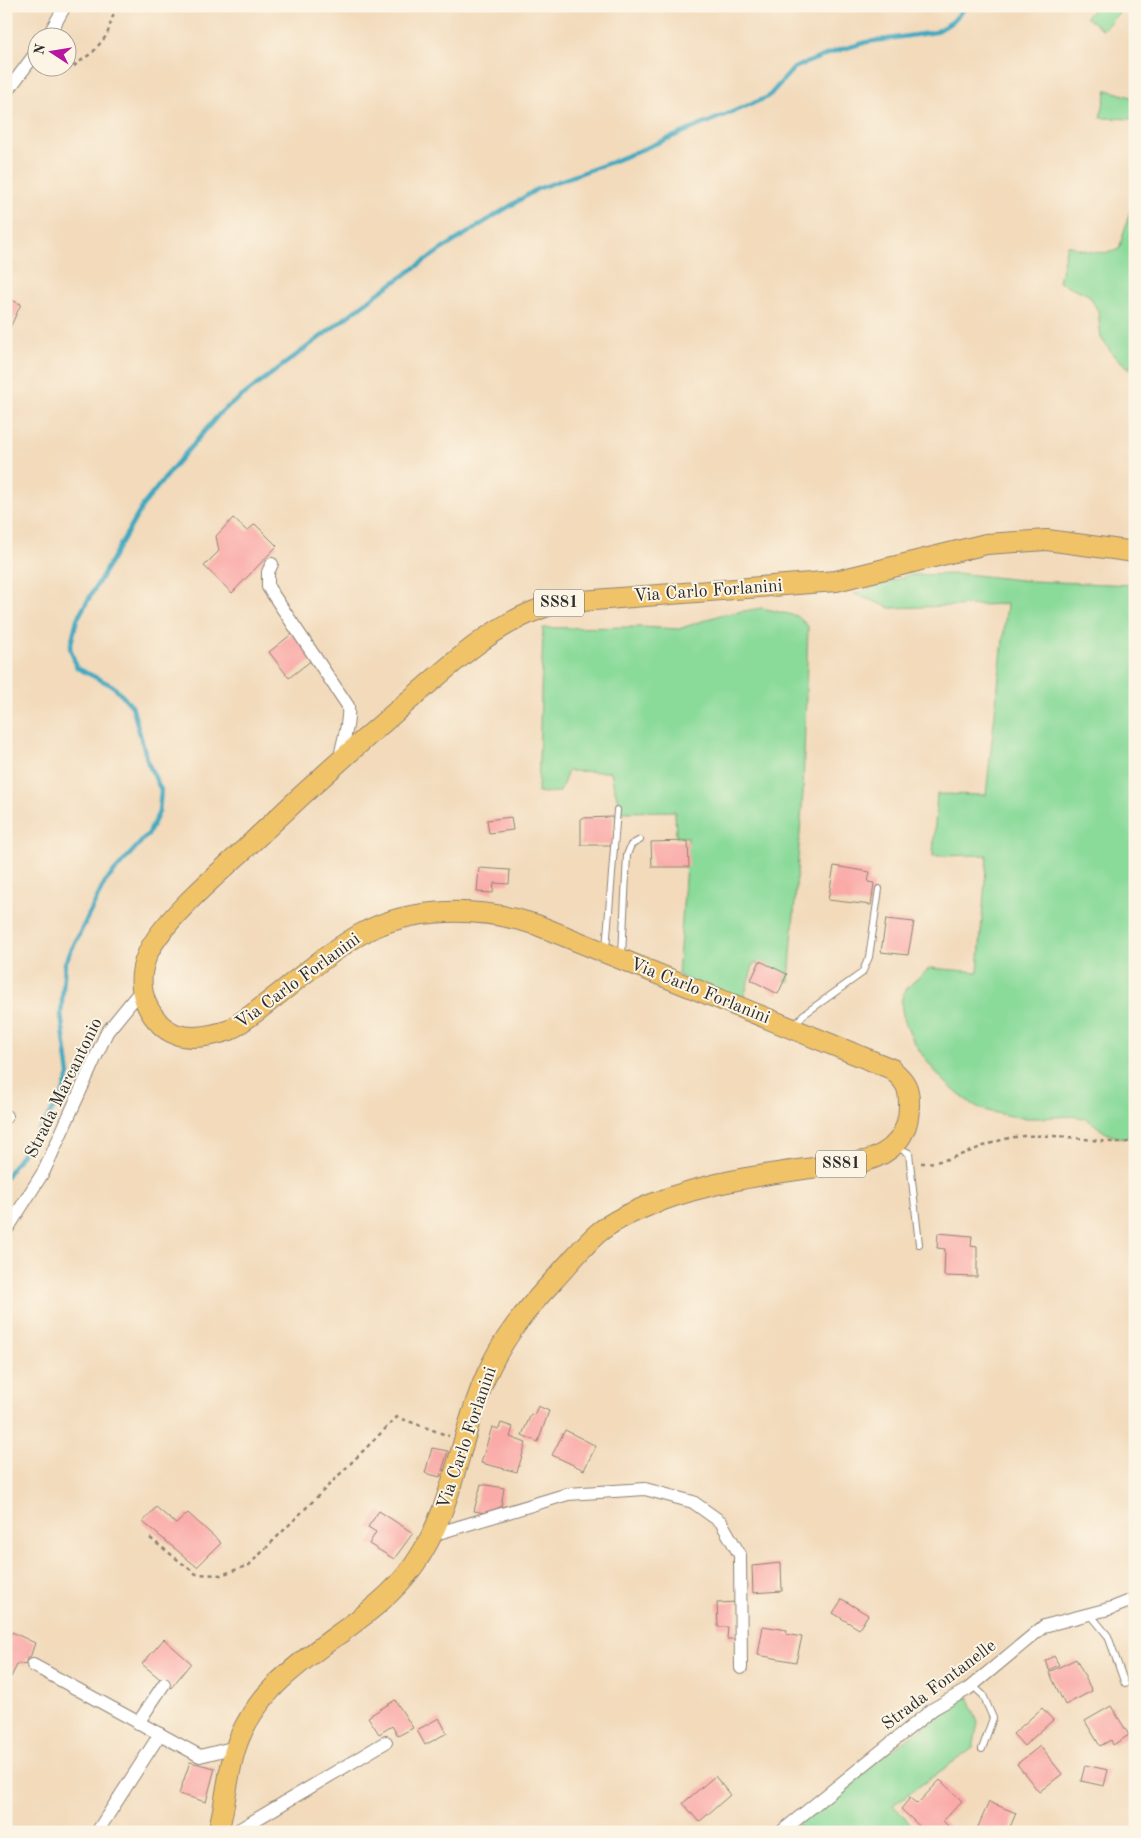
<svg xmlns="http://www.w3.org/2000/svg" width="1141" height="1838" font-family="'Old Standard TT',serif">
<rect width="100%" height="100%" fill="#fcf5e5"/>
<filter id="ink" filterUnits="userSpaceOnUse"><feTurbulence type="fractalNoise" baseFrequency=".02" numOctaves="2"/><feDisplacementMap in="SourceGraphic" scale="10" xChannelSelector="R" yChannelSelector="G"/><feConvolveMatrix kernelMatrix="1 2 1 2 8 2 1 2 1" color-interpolation-filters="sRGB"/></filter>
<filter id="wash" filterUnits="userSpaceOnUse"><feTurbulence type="fractalNoise" baseFrequency=".0096" numOctaves="4" result="noise"/><feDisplacementMap in="SourceGraphic" scale="20" xChannelSelector="R" yChannelSelector="G"/><feGaussianBlur stdDeviation="1.12" result="paint"/><feColorMatrix in="noise" values="0 0 0 0 0 0 0 0 0 0 0 0 0 0 0 0 0 1.4 0 .05"/><feComposite in="paint" operator="in"/></filter>
<g filter="url(#wash)">
<rect width="100%" height="100%" fill="#f2dabb"/>
<g fill="#8ada9a" stroke="#5a8262">
<polygon points="1096,6 1125,6 1103,30 1086,17"/>
<polygon points="1107,90 1135,98 1135,119 1100,118"/>
<path d="M1135,194v161l-5,14 -16,-13 -13,-18 -3,-27 -9,-16 -30,-13 8,-37c17,5 35,12 52,4z"/>
<path d="M965,574l65,7 105,4v552c-8,1 -20,1 -27,-3 -10,-5 -16,-15 -29,-17 -17,-2 -36,2 -53,1 -12,-1 -26,-4 -38,-7 -34,-9 -92,-76 -86,-113 3,-12 19,-22 28,-30l48,4 9,-117 -54,1 4,-62 49,1 21,-191 -116,4 -37,-14 55,-19z"/>
<path d="M762,608l35,8 11,10 -5,166 -14,190 -35,-20 -12,42 -64,-29 10,-138h-12l-1,-26 -55,1c-2,-15 -7,-25 -9,-40l-43,-1 -8,21 -22,1 5,-165 97,-1 39,2 41,-14z"/>
<polygon points="968,1695 978,1723 973,1748 893,1805 918,1832 790,1832 837,1790"/>
</g>
<g fill="none" stroke-linecap="round" stroke-linejoin="round">
<polyline stroke="#3fa8bf" stroke-width="4.5" points="6,1177 61,1098 69,1075 61,1014 65,963 105,882 149,833 159,812 161,790 148,763 132,706 113,686 77,668 70,648 77,619 144,504 171,470 221,412 380,292 442,249 537,189 612,162 768,97 794,68 833,52 867,42 936,32 952,22 967,6"/>
</g>
<g id="blocks">
<g fill="#faaaa8">
<polygon points="6,298 21,304 6,336"/>
<polygon points="233,518 247,531 255,524 277,546 232,593 204,566 219,551 216,536"/>
<polygon points="293,633 313,659 289,678 269,652"/>
<polygon points="511,817 513,830 489,833 487,820"/>
<polygon points="613,817 612,845 581,845 581,818"/>
<polygon points="688,841 689,867 652,867 651,842"/>
<polygon points="834,866 870,872 868,882 874,883 871,905 828,900"/>
<polygon points="479,868 510,870 509,884 494,883 493,893 477,892"/>
<polygon points="886,919 914,922 908,955 881,952"/>
<polygon points="760,961 787,974 778,994 751,980"/>
<polygon points="938,1233 972,1236 971,1246 977,1247 977,1277 944,1276 945,1249 937,1248"/>
<polygon points="538,1406 549,1411 538,1442 522,1435 531,1414 534,1415"/>
<polygon points="501,1423 513,1427 510,1437 526,1443 517,1472 481,1463 492,1427 499,1429"/>
<polygon points="565,1430 596,1446 584,1470 552,1455"/>
<polygon points="432,1448 448,1451 440,1477 425,1473"/>
<polygon points="481,1484 504,1488 501,1507 485,1513 474,1511"/>
<polygon points="156,1507 176,1524 188,1513 221,1543 197,1567 143,1522"/>
<polygon points="379,1511 413,1533 394,1559 369,1544 376,1532 368,1527"/>
<polygon points="781,1563 782,1591 753,1593 752,1566"/>
<polygon points="842,1599 868,1615 859,1629 833,1613"/>
<polygon points="737,1602 735,1639 727,1639 728,1627 718,1627 717,1603"/>
<polygon points="763,1626 787,1630 786,1634 802,1637 796,1662 758,1655"/>
<polygon points="12,1632 35,1643 30,1658 27,1658 25,1665 18,1663 11,1677 6,1675 6,1644"/>
<polygon points="164,1639 191,1663 171,1688 142,1664"/>
<polygon points="1054,1656 1059,1665 1049,1670 1045,1661"/>
<polygon points="1076,1659 1092,1691 1065,1705 1049,1672"/>
<polygon points="395,1700 413,1728 398,1736 392,1726 379,1734 368,1717"/>
<polygon points="1111,1706 1129,1735 1113,1745 1111,1740 1100,1746 1085,1721"/>
<polygon points="1042,1708 1053,1720 1024,1746 1013,1734"/>
<polygon points="439,1718 447,1733 425,1745 417,1730"/>
<polygon points="1040,1746 1062,1774 1039,1792 1017,1764"/>
<polygon points="190,1762 215,1768 206,1802 179,1794"/>
<polygon points="1085,1765 1108,1770 1104,1786 1081,1781"/>
<polygon points="715,1776 730,1795 699,1822 683,1803"/>
<polygon points="940,1780 962,1801 943,1821 954,1832 926,1832 901,1809 910,1798 917,1804"/>
<polygon points="989,1802 1016,1813 1008,1832 976,1831"/>
</g>
</g>
</g>
<g filter="url(#ink)">
<use href="#blocks" fill-opacity="0" stroke="#8e8273" stroke-width="1"/>
<g fill="none" stroke-linecap="round" stroke-linejoin="round">
<g stroke="#8e8273" stroke-width="8">
<g id="service">
<polyline points="606,949 617,810"/>
<polyline points="622,955 627,855 631,845 640,840"/>
<polyline points="795,1026 803,1015 862,973 869,957 879,889"/>
<polyline points="896,1147 909,1153 919,1244"/>
<polyline points="1090,1614 1108,1636 1125,1684"/>
<polyline points="972,1685 983,1695 993,1718 982,1749"/>
</g>
</g>
<g stroke="#8e8273" stroke-width="14">
<g id="minor">
<polyline points="47,38 65,6"/>
<polyline points="6,93 38,50"/>
<path d="M272,564l-4,8v15l80,119c2,19 -6,35 -8,53"/>
<polyline points="6,1116 6,1117"/>
<polyline points="6,1231 44,1171 107,1032 142,989"/>
<polyline points="432,1535 568,1494 645,1489 693,1502 721,1522 740,1555 741,1668"/>
<polyline points="33,1665 200,1756 236,1747"/>
<polyline points="138,1723 164,1684"/>
<polyline points="97,1832 160,1734"/>
<polyline points="235,1832 386,1742"/>
<polyline points="781,1832 933,1709 968,1689 1044,1626 1112,1608 1135,1599"/>
</g>
</g>
<g stroke="#8e8273" stroke-width="22">
<path id="primary" d="M218,1832c8,-28 9,-58 18,-85 29,-87 129,-112 178,-182 40,-56 45,-128 72,-189 16,-37 40,-66 67,-95 15,-16 29,-34 45,-48 16,-13 35,-21 54,-29 68,-27 140,-33 213,-43 26,-7 44,-25 44,-55 0,-7 0,-16 -4,-22 -3,-6 -9,-10 -13,-15l-355,-144c-55,-18 -126,-20 -178,10 -46,27 -84,66 -129,95 -21,7 -51,13 -69,-5 -20,-20 -25,-46 -13,-72 15,-33 71,-80 98,-105 52,-50 105,-98 160,-145 36,-30 73,-66 115,-86 12,-6 24,-10 35,-14l280,-22 150,-37 61,-4 88,12"/>
</g>
<g stroke="#8e8273" stroke-width="2.5" stroke-dasharray="4 4" stroke-linecap="butt">
<polyline points="42,69 71,68 93,52 107,35 116,6"/>
<path d="M921,1163c37,0 67,-25 103,-27 20,-1 41,0 61,3 16,2 34,5 50,2"/>
<polyline points="150,1538 196,1574 221,1575 249,1565 397,1417 449,1436"/>
</g>
<use href="#service" stroke="#fff" stroke-width="6"/>
<use href="#minor" stroke="#fff" stroke-width="12"/>
<use href="#primary" stroke="#f1c369" stroke-width="20"/>
</g>
</g>
<g text-anchor="middle" dominant-baseline="central" stroke-width="4" stroke-linejoin="round" paint-order="stroke">
<g fill="#fcf5e5" stroke="#6a6863" stroke-width="1">
<rect x="534" y="589.5" width="50" height="27" rx="4"/>
<rect x="816" y="1150.5" width="50" height="27" rx="4"/>
</g>
<g font-size="16" font-weight="bold" fill="#2b2b2b">
<text x="559" y="603">SS81</text>
<text x="841" y="1164">SS81</text>
</g>
<g font-size="18" fill="#2b2b2b" stroke="#fcf5e5">
<text transform="translate(708 591) rotate(-4)">Via Carlo Forlanini</text>
<text transform="translate(298 981) rotate(-36)">Via Carlo Forlanini</text>
<text transform="translate(700 991) rotate(22)">Via Carlo Forlanini</text>
<text transform="translate(64 1088) rotate(-64)">Strada Marcantonio</text>
<text transform="translate(467 1438) rotate(-71)">Via Carlo Forlanini</text>
<text transform="translate(939 1685) rotate(-37)">Strada Fontanelle</text>
</g>
</g>
<rect width="1141" height="1838" fill="none" stroke="#fcf5e5" stroke-width="25"/>
<g transform="translate(52 52) rotate(282)"><circle r="24" fill="#fcf5e5" stroke="#a8a49b"/>
<path d="M0-4L9 19L0 12L-9 19Z" fill="#b5179e"/>
<text y="-8" font-size="14" font-weight="bold" text-anchor="middle" fill="#2b2b2b">N</text>
</g>
</svg>
